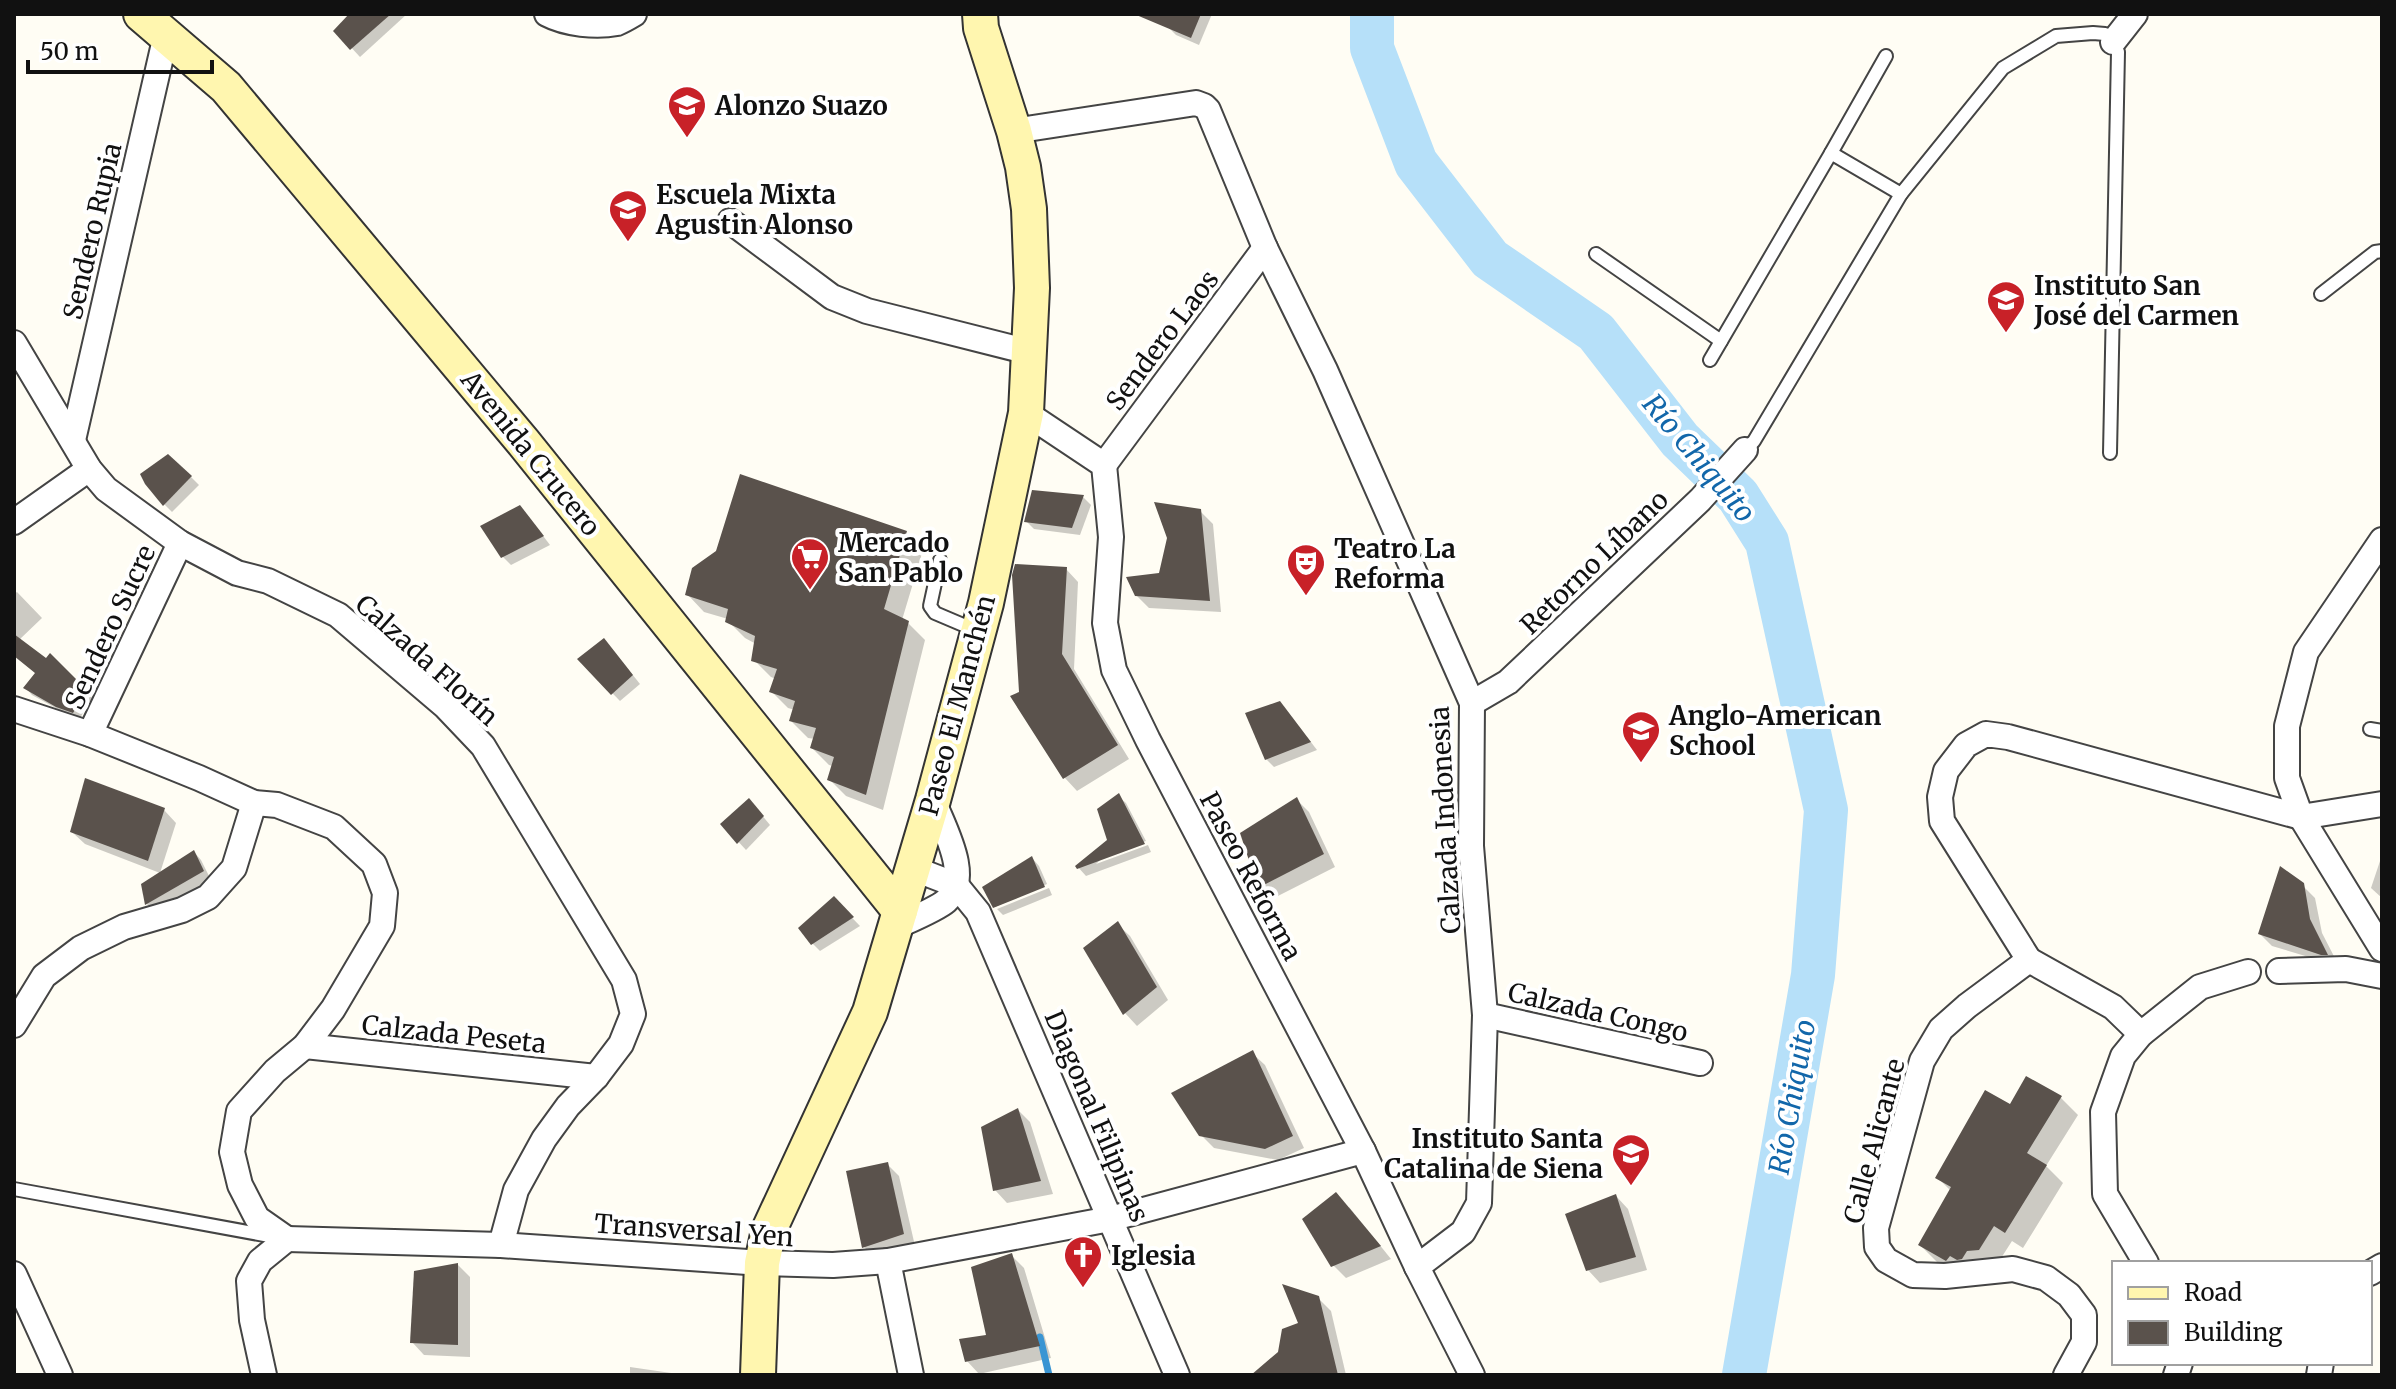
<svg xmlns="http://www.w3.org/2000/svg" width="2396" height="1389" font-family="Merriweather,serif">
<rect width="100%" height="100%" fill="#fffdf4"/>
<g fill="#0003">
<polygon points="352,14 407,14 360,57 336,31"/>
<polygon points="1173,14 1212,14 1199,45 1176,35 1168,27"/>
<polygon points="191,477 199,485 172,512 164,504"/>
<polygon points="1034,492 1083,497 1091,505 1080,535 1034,529 1026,521"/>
<polygon points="1200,511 1213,524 1221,612 1149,608 1136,595 1161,574"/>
<polygon points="528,516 550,545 511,565 503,557"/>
<polygon points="906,533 923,550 902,620 908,623 925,640 883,810 846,796 829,779 833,766 829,765 812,748 815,739 808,738 791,721 795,710 788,708 771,691 776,679 771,677 754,660 756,644 745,638 728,621 728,619 704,612 688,595"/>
<polygon points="1066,569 1078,582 1074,669 1129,759 1077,791 1065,778 1013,697 1021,694"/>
<polygon points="17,592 42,618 19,640 46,661 50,656 92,698 80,718 65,713 32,695 26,688 37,673 14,654 14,594"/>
<polygon points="612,649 640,684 620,701 580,660"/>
<polygon points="1288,712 1317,750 1274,767 1266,759"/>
<polygon points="1118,796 1126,803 1146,841 1103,857 1096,864 1148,845 1151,852 1086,876 1077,866 1109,840"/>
<polygon points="1297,800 1309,812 1335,867 1272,899 1259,887"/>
<polygon points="756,808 770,825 746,850 723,825"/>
<polygon points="164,810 176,823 160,873 85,844 72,832"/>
<polygon points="194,852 201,860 211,880 155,912 147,904 143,885"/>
<polygon points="2382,855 2382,898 2371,888"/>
<polygon points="1032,858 1039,866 1047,884 995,907 985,888"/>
<polygon points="2302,885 2315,898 2322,933 2339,966 2272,946 2260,934"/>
<polygon points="1049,888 1052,895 1003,915 997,909"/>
<polygon points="834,899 860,926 820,951 812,943"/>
<polygon points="1117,924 1130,936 1168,1000 1137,1026 1125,1013"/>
<polygon points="1252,1053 1265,1065 1304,1148 1278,1160 1214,1148 1201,1135"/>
<polygon points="2026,1078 2061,1098 2078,1115 2046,1166 2063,1183 2023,1248 2012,1241 1996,1266 1963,1276 1937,1262 1920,1245 1951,1191 1937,1177 2010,1107"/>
<polygon points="1018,1110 1030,1122 1053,1194 1007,1203 995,1190"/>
<polygon points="887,1164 899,1176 915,1246 876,1259 864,1247"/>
<polygon points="1616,1196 1628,1209 1647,1270 1600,1283 1588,1270"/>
<polygon points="1349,1207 1391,1259 1346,1278 1333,1265"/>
<polygon points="1011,1255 1024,1268 1051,1358 979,1374 967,1361 989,1337"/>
<polygon points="458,1265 470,1277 470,1357 424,1355 412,1342"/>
<polygon points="1318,1298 1331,1311 1346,1375 1263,1375"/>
<polygon points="630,1367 678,1374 679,1375 630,1375"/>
</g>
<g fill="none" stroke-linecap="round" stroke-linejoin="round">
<polyline stroke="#3a95d3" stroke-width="7" points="1040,1337 1049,1375"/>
<polyline stroke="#b6e0f9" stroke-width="44" points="1372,14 1372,48 1416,163 1490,259 1596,332 1680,440 1738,496 1767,542 1826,810 1813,975 1744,1375"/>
</g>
<g fill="#5a524c">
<polygon points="349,14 391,14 350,50 333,31"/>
<polygon points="1134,14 1201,14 1191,38"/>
<polygon points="168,454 192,476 163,506 145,484 140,474"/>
<polygon points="740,474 907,531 884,609 909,621 866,795 827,780 834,757 810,748 816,728 789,721 795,701 769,692 777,669 751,661 755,636 725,622 728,609 685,595 692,568 716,551"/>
<polygon points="1032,490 1084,495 1072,528 1024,522"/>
<polygon points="1154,502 1201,509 1210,601 1135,596 1126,577 1159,573 1167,538"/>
<polygon points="520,505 544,536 501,558 480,526"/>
<polygon points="1015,564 1067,567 1062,654 1118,745 1063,779 1010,696 1019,692 1012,575"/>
<polygon points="14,634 46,658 50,653 87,690 73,713 56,707 23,688 35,673 14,656"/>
<polygon points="604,638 633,675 611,695 577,659"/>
<polygon points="1280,701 1311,742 1265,760 1245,713"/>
<polygon points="85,778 165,808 148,861 70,832"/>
<polygon points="1119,793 1145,844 1077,869 1075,866 1107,840 1097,809"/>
<polygon points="1297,797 1324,854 1258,888 1240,833"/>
<polygon points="749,798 764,816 737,844 720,824"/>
<polygon points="194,850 204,871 145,905 141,884"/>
<polygon points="1032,856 1045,887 993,908 982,887"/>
<polygon points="2280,866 2304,883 2310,919 2328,955 2321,955 2258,934"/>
<polygon points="834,896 854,917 811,945 798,928"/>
<polygon points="1118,921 1157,987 1123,1015 1083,948"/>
<polygon points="1253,1050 1293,1136 1265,1149 1199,1136 1171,1093"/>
<polygon points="2026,1076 2062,1096 2027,1153 2047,1165 2005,1233 1994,1226 1979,1250 1967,1251 1962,1259 1957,1260 1950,1256 1946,1261 1918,1245 1951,1187 1935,1178 1985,1090 2010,1104"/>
<polygon points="1018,1108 1041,1181 993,1191 981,1127"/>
<polygon points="888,1162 904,1234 862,1248 846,1171"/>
<polygon points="1336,1192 1381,1246 1331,1267 1302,1219"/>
<polygon points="1616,1194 1636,1257 1586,1271 1565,1214"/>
<polygon points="1012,1253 1040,1346 965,1362 959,1339 986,1335 971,1267"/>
<polygon points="458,1263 458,1345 410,1343 414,1271"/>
<polygon points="1282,1284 1319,1296 1338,1375 1251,1375 1278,1352 1282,1329 1298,1323"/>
</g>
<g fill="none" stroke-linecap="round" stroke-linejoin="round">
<g stroke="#444" stroke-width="16">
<g id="lane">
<polyline points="1831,153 1886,56"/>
<polyline points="1596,254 1721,341"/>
<polyline points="2321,294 2375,252 2382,251"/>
<polyline points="1710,360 1831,153 1901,194"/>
<polyline points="1745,450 1754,441 1901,194 2003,68 2056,36 2093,33 2105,34 2113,42 2118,52 2110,453"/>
<polyline points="940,560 930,606 935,613 975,630"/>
<polyline points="2370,729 2382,731"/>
<polyline points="14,1189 275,1237"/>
</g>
</g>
<g stroke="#444" stroke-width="28">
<g id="street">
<path d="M547,14c19,10 49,13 70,9 5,-2 12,-6 17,-9"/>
<polyline points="2113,42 2135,14"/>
<polyline points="1014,131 1196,103 1204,106 1208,110 1265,248 1325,370 1472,703 1471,846 1485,1015 1479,1203 1463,1232 1417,1267"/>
<polyline points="730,221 832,297 867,311 1029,352"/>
<polyline points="14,343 89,469 106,489 180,543 237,573 268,581 338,615 445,706 483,746 624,980 633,1014 621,1044 596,1077 568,1106 544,1139 516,1190 501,1245"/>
<polyline points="1026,413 1104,465 1111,537 1105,623 1114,670 1148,740 1363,1151 1417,1267 1472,1375"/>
<polyline points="73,440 166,35"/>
<polyline points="1104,465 1265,248"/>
<polyline points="14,522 89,469"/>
<polyline points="2382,540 2306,652 2287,726 2287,778 2301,817 2382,949"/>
<polyline points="1472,703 1508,682 1700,500 1745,450"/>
<polyline points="14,709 90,734 199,778 254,803 277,805 334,827 374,864 385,893 382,926 333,1009 305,1046 275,1071 239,1111 232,1152 240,1185 257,1218 287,1239"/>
<polyline points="90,734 180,543"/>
<polyline points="912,868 956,885 978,912 1177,1375"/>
<path d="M895,927c13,-6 42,-18 51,-26 27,-24 -3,-74 -13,-101"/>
<polyline points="2029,960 2113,1007 2141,1034"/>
<polyline points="2279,971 2346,969 2382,976"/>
<polyline points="1485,1015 1700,1063"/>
<polyline points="14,1025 44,976 81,948 124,927 182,910 208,897 234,868 254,803"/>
<polyline points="305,1046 596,1077"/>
<polyline points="287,1239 501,1245 762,1263 833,1265 888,1261 1110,1219 1363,1151"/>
<polyline points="888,1261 911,1375"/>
<polyline points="2146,1263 2105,1194 2103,1112 2123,1056 2141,1034 2200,987 2248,972"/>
<polyline points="2370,1273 2382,1266"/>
<polyline points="14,1274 60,1375"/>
<polyline points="264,1375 252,1320 249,1281 260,1261 287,1239"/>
<polyline points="2066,1375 2084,1342 2084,1315 2069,1295 2046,1278 2013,1269 1945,1276 1913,1275 1886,1260 1877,1247 1876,1228 1922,1061 1941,1029 1967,1006 2029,960 1942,821 1940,797 1946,771 1966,745 1986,734 2008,737 2301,817 2382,804"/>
<polyline points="2176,1375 2180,1363"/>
<polyline points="2319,1375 2321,1363"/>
</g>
</g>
<g stroke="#333" stroke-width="38">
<g id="secondary">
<polyline points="141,14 226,87 524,443 900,911"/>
<polyline points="758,1375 762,1263 769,1230 870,1012 933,800 986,603 1026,413 1032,288 1029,209 1023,167 1014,131 981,28 980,14"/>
</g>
</g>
<use href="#lane" stroke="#fff" stroke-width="12"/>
<use href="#street" stroke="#fff" stroke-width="24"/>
<use href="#secondary" stroke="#fff6af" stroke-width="34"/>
</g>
<defs>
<g id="school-pin" transform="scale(2)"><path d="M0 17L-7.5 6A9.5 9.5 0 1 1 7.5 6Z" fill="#c82128" stroke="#fff"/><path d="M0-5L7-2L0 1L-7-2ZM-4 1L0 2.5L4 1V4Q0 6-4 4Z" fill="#fff"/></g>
<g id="university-pin" transform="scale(2)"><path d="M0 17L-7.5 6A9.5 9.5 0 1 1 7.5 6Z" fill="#c82128" stroke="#fff"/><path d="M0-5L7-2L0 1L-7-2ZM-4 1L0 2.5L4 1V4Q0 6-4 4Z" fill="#fff"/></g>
<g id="supermarket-pin" transform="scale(2)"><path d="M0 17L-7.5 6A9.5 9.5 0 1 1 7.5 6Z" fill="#c82128" stroke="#fff"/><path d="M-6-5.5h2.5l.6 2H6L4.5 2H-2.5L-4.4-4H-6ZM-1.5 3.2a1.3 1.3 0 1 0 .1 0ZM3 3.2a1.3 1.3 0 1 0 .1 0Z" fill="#fff"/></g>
<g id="theatre-pin" transform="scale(2)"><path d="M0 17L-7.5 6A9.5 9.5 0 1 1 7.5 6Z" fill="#c82128" stroke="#fff"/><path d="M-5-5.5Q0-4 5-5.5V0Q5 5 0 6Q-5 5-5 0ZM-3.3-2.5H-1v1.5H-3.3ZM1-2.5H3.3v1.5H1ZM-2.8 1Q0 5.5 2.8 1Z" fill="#fff"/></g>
<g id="church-pin" transform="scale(2)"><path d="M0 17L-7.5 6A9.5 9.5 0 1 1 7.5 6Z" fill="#c82128" stroke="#fff"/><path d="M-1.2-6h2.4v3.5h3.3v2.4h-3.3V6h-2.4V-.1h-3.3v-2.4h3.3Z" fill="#fff"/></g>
</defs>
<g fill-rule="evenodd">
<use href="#school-pin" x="687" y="105"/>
<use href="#university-pin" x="628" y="209"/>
<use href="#school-pin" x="2006" y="300"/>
<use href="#supermarket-pin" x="810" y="557"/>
<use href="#theatre-pin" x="1306" y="563"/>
<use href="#school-pin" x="1641" y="730"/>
<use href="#school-pin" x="1631" y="1153"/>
<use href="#church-pin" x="1083" y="1255"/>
</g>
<g text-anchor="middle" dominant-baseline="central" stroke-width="8" stroke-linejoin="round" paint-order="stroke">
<g font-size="26" font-weight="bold" fill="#111" stroke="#fff" text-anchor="start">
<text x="715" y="105">Alonzo Suazo</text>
<text x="656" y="194">Escuela Mixta<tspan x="656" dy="30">Agustin Alonso</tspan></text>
<text x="2034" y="285">Instituto San<tspan x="2034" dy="30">José del Carmen</tspan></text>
<text x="838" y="542">Mercado<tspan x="838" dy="30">San Pablo</tspan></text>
<text x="1334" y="548">Teatro La<tspan x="1334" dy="30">Reforma</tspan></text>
<text x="1669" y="715">Anglo-American<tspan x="1669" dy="30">School</tspan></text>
<text x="1603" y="1138" text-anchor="end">Instituto Santa<tspan x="1603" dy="30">Catalina de Siena</tspan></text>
<text x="1111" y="1255">Iglesia</text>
</g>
<g font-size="26" fill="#111" stroke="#fff">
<text transform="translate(92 231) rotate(-77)">Sendero Rupia</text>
<text transform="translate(1162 340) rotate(-53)">Sendero Laos</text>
<text transform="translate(531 453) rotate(51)">Avenida Crucero</text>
<text transform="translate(1594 562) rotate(-44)">Retorno Líbano</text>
<text transform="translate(110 627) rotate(-65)">Sendero Sucre</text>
<text transform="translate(427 660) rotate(42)">Calzada Florín</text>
<text transform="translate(957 705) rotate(-75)">Paseo El Manchén</text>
<text transform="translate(1445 820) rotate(-93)">Calzada Indonesia</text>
<text transform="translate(1251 876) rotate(62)">Paseo Reforma</text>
<text transform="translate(1598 1012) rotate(13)">Calzada Congo</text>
<text transform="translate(454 1034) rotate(6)">Calzada Peseta</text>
<text transform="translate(1097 1116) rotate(67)">Diagonal Filipinas</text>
<text transform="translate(1874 1141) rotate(-75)">Calle Alicante</text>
<text transform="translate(694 1230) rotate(4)">Transversal Yen</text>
</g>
<g font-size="28" font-style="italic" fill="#1267aa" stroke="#fff">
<text transform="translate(1699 458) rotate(50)">Río Chiquito</text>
<text transform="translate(1792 1097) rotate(-80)">Río Chiquito</text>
</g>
</g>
<rect width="2396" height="1389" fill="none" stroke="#111111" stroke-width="32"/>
<rect x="2112" y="1261" width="260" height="104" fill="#ffffff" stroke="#a0a0a0" stroke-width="2"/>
<rect x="2128" y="1287" width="40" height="12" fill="#fff6af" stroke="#a0a0a0" stroke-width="2"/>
<text x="2184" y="1301" font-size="24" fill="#111111">Road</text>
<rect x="2128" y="1321" width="40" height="24" fill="#5a524c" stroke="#a0a0a0" stroke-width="2"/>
<text x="2184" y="1341" font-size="24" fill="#111111">Building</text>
<path d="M28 60v12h184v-12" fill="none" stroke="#111111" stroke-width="4"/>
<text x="40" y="60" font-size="24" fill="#111111" stroke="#ffffff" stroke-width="6" paint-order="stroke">50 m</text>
</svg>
